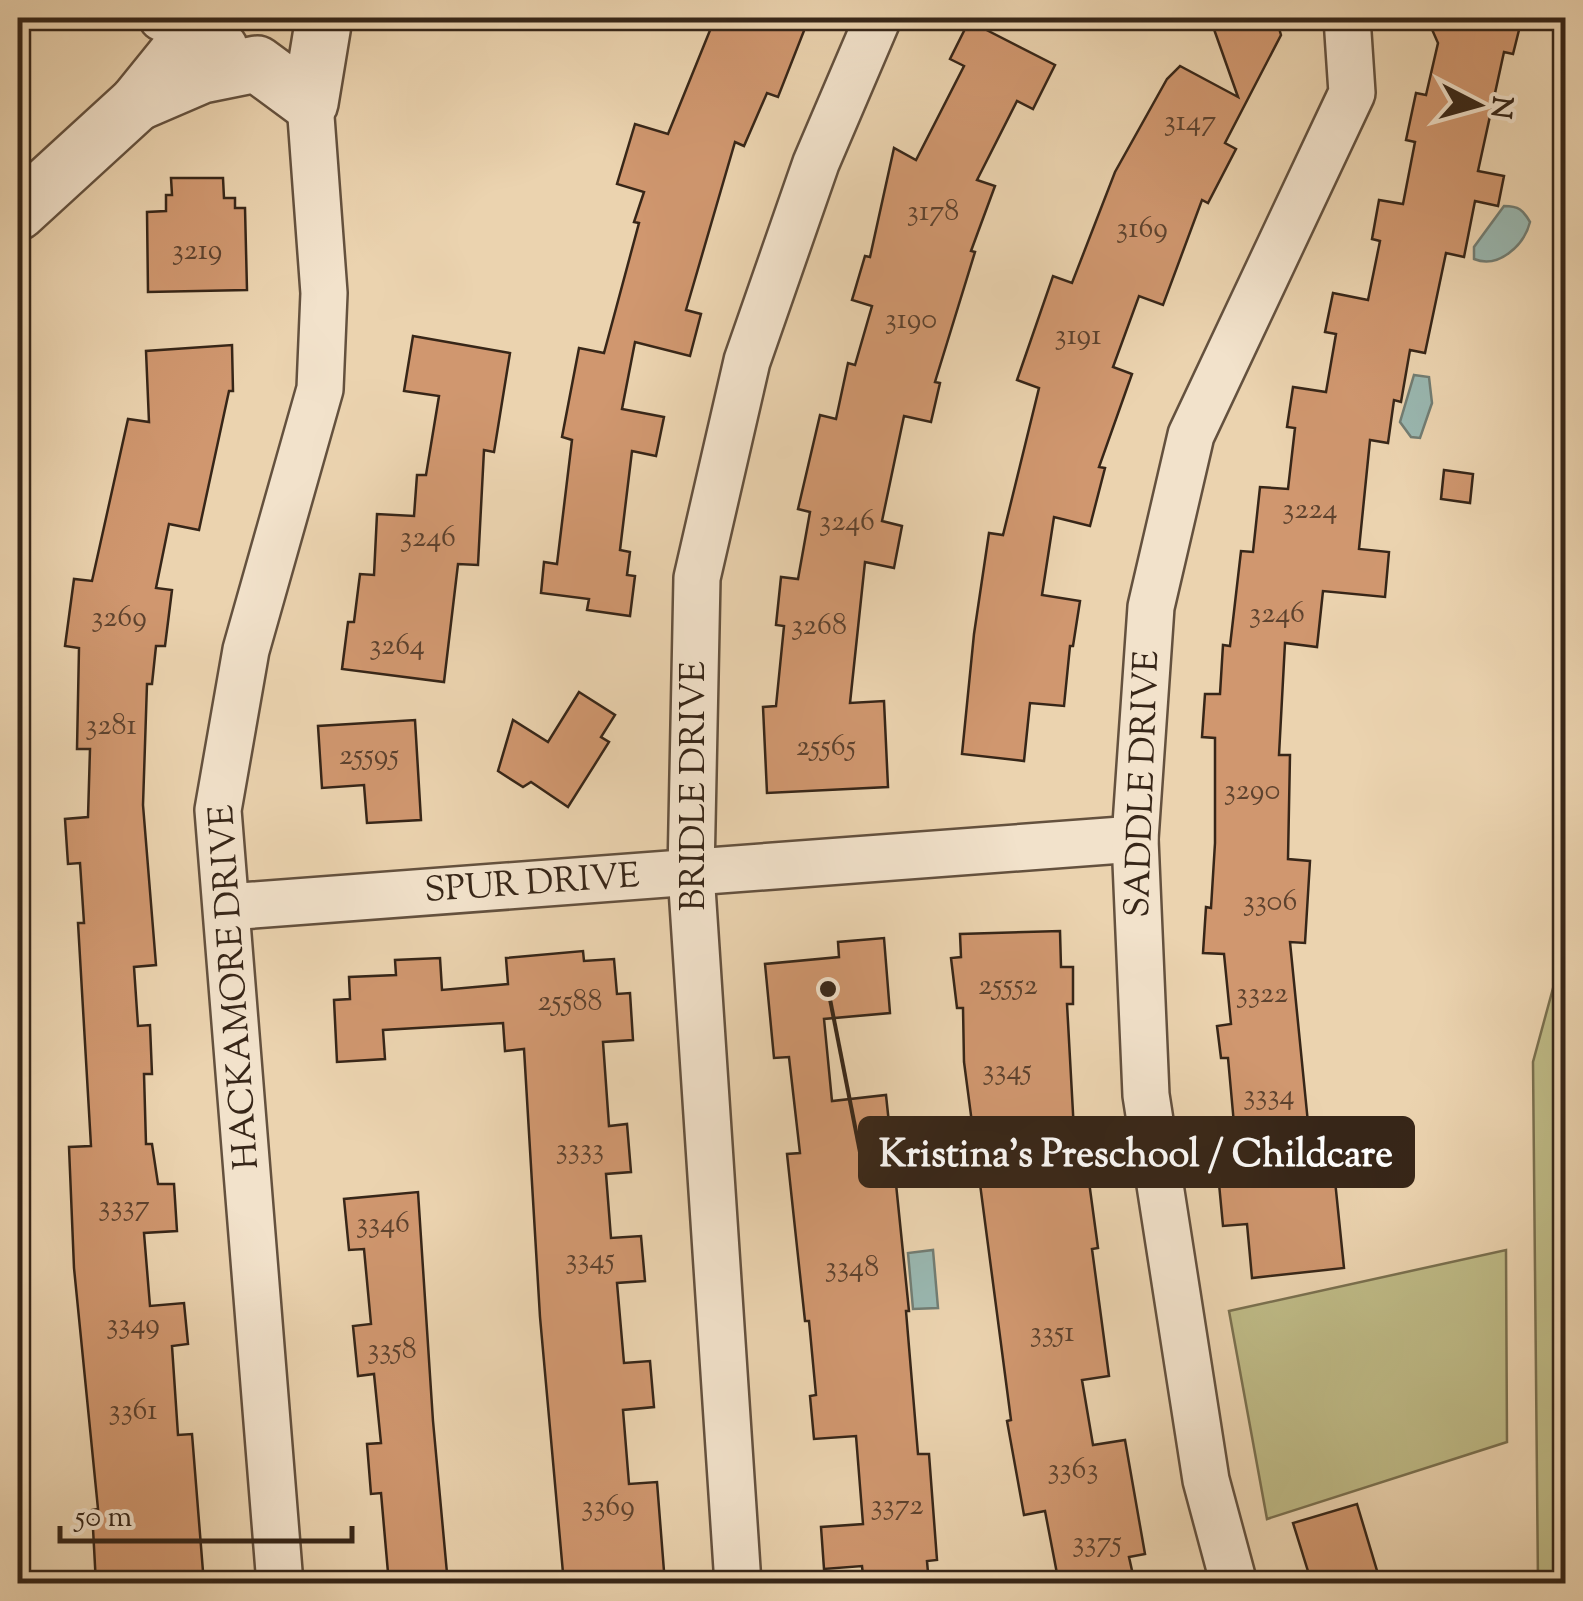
<svg xmlns="http://www.w3.org/2000/svg" width="1583" height="1601" font-family="'Sorts Mill Goudy',serif">
<rect width="100%" height="100%" fill="#ebd3af"/>
<filter id="stains"><feTurbulence type="fractalNoise" baseFrequency=".002" numOctaves="4"/><feColorMatrix values="0 0 0 0 .2 0 0 0 0 .09 0 0 0 0 .02 0 0 0 .5 -.17"/></filter>
<radialGradient id="worn" r=".72"><stop offset=".6" stop-color="#630" stop-opacity="0"/><stop offset="1" stop-color="#630" stop-opacity=".3"/></radialGradient>
<g fill="#beba86" stroke="#7a704f" stroke-width="2.5">
<polygon points="1565,944 1566,1583 1538,1584 1533,1062"/>
<polygon points="1506,1250 1507,1442 1267,1519 1229,1311"/>
</g>
<g fill="#99b7b0" stroke="#727d73" stroke-width="2.5">
<path d="M1504,206c15,0 19,4 26,16 -6,24 -32,47 -56,37v-12z"/>
<polygon points="1414,375 1429,377 1432,403 1420,438 1411,437 1400,422"/>
<polygon points="933,1250 938,1308 913,1309 908,1253"/>
</g>
<g fill="#d0976f" stroke="#372618" stroke-width="2.5">
<polygon points="715,18 809,18 778,97 767,93 744,146 735,142 686,310 701,314 690,356 635,342 622,409 664,417 656,456 632,451 620,550 630,552 627,575 635,576 630,616 587,610 589,599 541,593 544,562 557,564 572,440 562,437 579,348 604,353 639,223 634,222 644,192 617,184 635,124 668,134"/>
<polygon points="1210,18 1276,18 1281,35 1225,143 1236,149 1208,203 1202,200 1163,305 1139,296 1113,367 1132,374 1099,467 1105,468 1090,526 1054,517 1042,595 1080,601 1073,646 1070,646 1064,706 1030,703 1024,761 962,754 974,634 989,533 1003,535 1039,388 1017,380 1053,276 1072,283 1115,172 1167,79 1180,66 1238,97"/>
<polygon points="1427,18 1522,18 1513,54 1504,52 1478,171 1504,176 1498,206 1475,201 1464,257 1446,253 1425,353 1410,350 1401,402 1394,400 1388,443 1370,440 1359,549 1389,552 1385,597 1323,591 1317,647 1285,643 1279,755 1290,755 1288,859 1310,861 1305,943 1290,942 1312,1163 1333,1161 1344,1268 1252,1278 1247,1224 1223,1226 1218,1173 1215,1125 1234,1124 1228,1058 1221,1058 1217,1026 1231,1024 1224,954 1203,953 1206,907 1211,908 1215,843 1215,738 1202,737 1205,694 1220,694 1223,645 1230,646 1241,551 1253,552 1260,487 1288,489 1295,428 1287,427 1293,387 1326,392 1336,334 1325,332 1333,293 1368,300 1380,241 1372,239 1379,200 1403,204 1415,142 1406,140 1416,93 1426,95 1438,43"/>
<polygon points="969,21 1055,65 1033,109 1017,101 977,180 995,186 971,251 975,252 935,382 940,383 931,422 904,416 882,521 902,526 894,568 865,562 850,703 884,701 888,787 767,793 763,707 776,706 784,626 776,625 781,577 798,579 810,512 798,509 820,415 836,419 848,363 855,365 872,306 852,300 865,256 870,257 894,148 916,160 964,66 950,59"/>
<polygon points="171,178 223,178 224,198 235,198 235,208 245,208 247,290 148,292 147,212 166,211 166,195 172,195"/>
<polygon points="413,336 510,353 494,452 484,450 478,565 458,564 444,682 342,669 348,622 354,622 360,574 374,575 377,514 414,516 417,475 426,475 439,396 404,391"/>
<polygon points="232,345 233,391 229,391 199,530 169,524 156,588 172,590 165,646 156,646 152,684 147,684 143,805 156,965 134,967 138,1026 150,1025 152,1074 144,1074 146,1144 152,1144 158,1184 174,1184 177,1231 144,1233 150,1306 184,1303 188,1344 172,1346 178,1435 192,1434 204,1584 96,1584 92,1510 98,1509 74,1268 69,1147 91,1146 78,923 84,923 80,863 68,864 65,819 88,817 90,749 77,749 79,648 65,646 74,579 92,581 128,419 149,422 146,351"/>
<polygon points="1444,470 1473,474 1470,503 1441,499"/>
<polygon points="579,692 615,715 601,737 609,742 568,807 531,782 523,787 498,771 513,720 548,742"/>
<polygon points="415,720 421,820 367,823 364,785 322,788 318,726"/>
<polygon points="1060,931 1061,967 1073,967 1073,1004 1067,1004 1074,1131 1082,1130 1098,1248 1092,1249 1109,1376 1082,1380 1093,1445 1125,1440 1145,1554 1129,1557 1135,1584 1059,1584 1045,1511 1024,1515 1007,1421 1011,1420 964,1062 963,1008 957,1008 951,958 961,957 960,934"/>
<polygon points="884,938 890,1013 824,1019 832,1101 886,1095 890,1133 900,1132 902,1147 916,1146 920,1181 896,1184 909,1311 906,1311 918,1454 929,1454 937,1560 927,1561 929,1584 864,1584 862,1566 824,1569 821,1527 863,1524 856,1436 814,1439 810,1396 816,1395 809,1321 805,1321 787,1154 800,1153 789,1057 774,1058 765,964 839,957 838,942"/>
<polygon points="583,951 584,961 614,959 617,994 630,993 633,1040 603,1042 609,1126 627,1124 631,1172 606,1174 611,1238 641,1236 645,1281 617,1283 624,1363 650,1361 654,1407 623,1410 629,1484 657,1482 665,1584 564,1584 540,1317 524,1049 505,1051 503,1023 383,1030 385,1059 337,1062 334,1000 350,999 349,977 396,975 395,960 440,958 442,990 508,984 506,958"/>
<polygon points="418,1192 433,1421 448,1584 389,1584 381,1493 371,1494 367,1444 381,1443 374,1374 358,1376 353,1326 371,1324 364,1249 349,1250 344,1199"/>
<polygon points="1357,1504 1381,1584 1312,1584 1293,1523"/>
</g>
<g fill="none" stroke-linecap="round" stroke-linejoin="round">
<g stroke="#64513e" stroke-width="50">
<g id="minor">
<polyline points="162,18 196,30 224,46"/>
<polyline points="227,907 1135,839"/>
<polyline points="280,1584 218,810 246,650 320,389 324,293 310,103"/>
<polyline points="738,1584 691,873 697,578 747,361 816,163 878,18"/>
<polyline points="1234,1584 1206,1480 1146,1095 1135,839 1151,607 1191,435 1352,93 1347,18"/>
</g>
</g>
<g stroke="#64513e" stroke-width="60">
<g id="tertiary">
<polyline points="137,103 202,75 257,64 310,103 324,18"/>
<polyline points="18,212 137,103 196,30 210,18"/>
</g>
</g>
<use href="#minor" stroke="#f2e2cb" stroke-width="45"/>
<use href="#tertiary" stroke="#f2e2cb" stroke-width="55"/>
</g>
<g text-anchor="middle" dominant-baseline="central" stroke-width="8" stroke-linejoin="round" paint-order="stroke">
<g font-size="30" fill="#5d422e">
<text x="1190" y="122">3147</text>
<text x="933" y="212">3178</text>
<text x="1142" y="229">3169</text>
<text x="197" y="251">3219</text>
<text x="911" y="320">3190</text>
<text x="1078" y="336">3191</text>
<text x="1310" y="510">3224</text>
<text x="847" y="522">3246</text>
<text x="428" y="538">3246</text>
<text x="1277" y="614">3246</text>
<text x="119" y="618">3269</text>
<text x="819" y="626">3268</text>
<text x="397" y="646">3264</text>
<text x="111" y="726">3281</text>
<text x="826" y="747">25565</text>
<text x="369" y="756">25595</text>
<text x="1252" y="791">3290</text>
<text x="1270" y="902">3306</text>
<text x="1008" y="986">25552</text>
<text x="1262" y="994">3322</text>
<text x="570" y="1002">25588</text>
<text x="1007" y="1071">3345</text>
<text x="1269" y="1096">3334</text>
<text x="580" y="1150">3333</text>
<text x="124" y="1207">3337</text>
<text x="383" y="1224">3346</text>
<text x="590" y="1260">3345</text>
<text x="852" y="1268">3348</text>
<text x="133" y="1325">3349</text>
<text x="1052" y="1333">3351</text>
<text x="392" y="1350">3358</text>
<text x="133" y="1411">3361</text>
<text x="1073" y="1470">3363</text>
<text x="897" y="1506">3372</text>
<text x="608" y="1507">3369</text>
<text x="1097" y="1543">3375</text>
</g>
<g font-size="35" fill="#372618" stroke="#f2e2cb">
<text transform="translate(1144 784) rotate(-88)">SADDLE DRIVE</text>
<text transform="translate(695 786) rotate(-90)">BRIDLE DRIVE</text>
<text transform="translate(532 885) rotate(-4)">SPUR DRIVE</text>
<text transform="translate(236 987) rotate(-94)">HACKAMORE DRIVE</text>
</g>
</g>
<path fill="none" stroke="#372618" stroke-width="4" d="M828 989L860 1152"/>
<circle fill="#372618" stroke="#f2e2cb" stroke-width="4" cx="828" cy="989" r="10"/>
<rect fill="#372618" stroke="#372618" stroke-width="4" x="860" y="1118" width="553" height="68" rx="10"/>
<g font-size="38" text-anchor="middle" font-weight="bold" fill="#fff">
<text x="1136" y="1166">Kristina's Preschool / Childcare</text>
</g>
<rect width="1583" height="1601" fill="none" stroke="#ebd3af" stroke-width="60"/>
<rect x="20" y="20" width="1543" height="1561" fill="none" stroke="#372618" stroke-width="5"/>
<rect x="30" y="30" width="1523" height="1541" fill="none" stroke="#372618" stroke-width="2.5"/>
<g transform="translate(1478 105) rotate(96)" stroke="#f2e2cb" stroke-width="8" paint-order="stroke">
<path d="M0-8L18 38L0 25L-18 38Z" fill="#372618"/>
<text y="-15" font-size="28" font-weight="bold" text-anchor="middle" fill="#372618">N</text>
</g>
<path d="M60 1526v15h292v-15" fill="none" stroke="#372618" stroke-width="5"/>
<text x="75" y="1526" font-size="30" fill="#372618" stroke="#f2e2cb" stroke-width="8" paint-order="stroke">50 m</text>
<rect width="100%" height="100%" filter="url(#stains)"/>
<rect width="100%" height="100%" fill="url(#worn)"/>
</svg>
